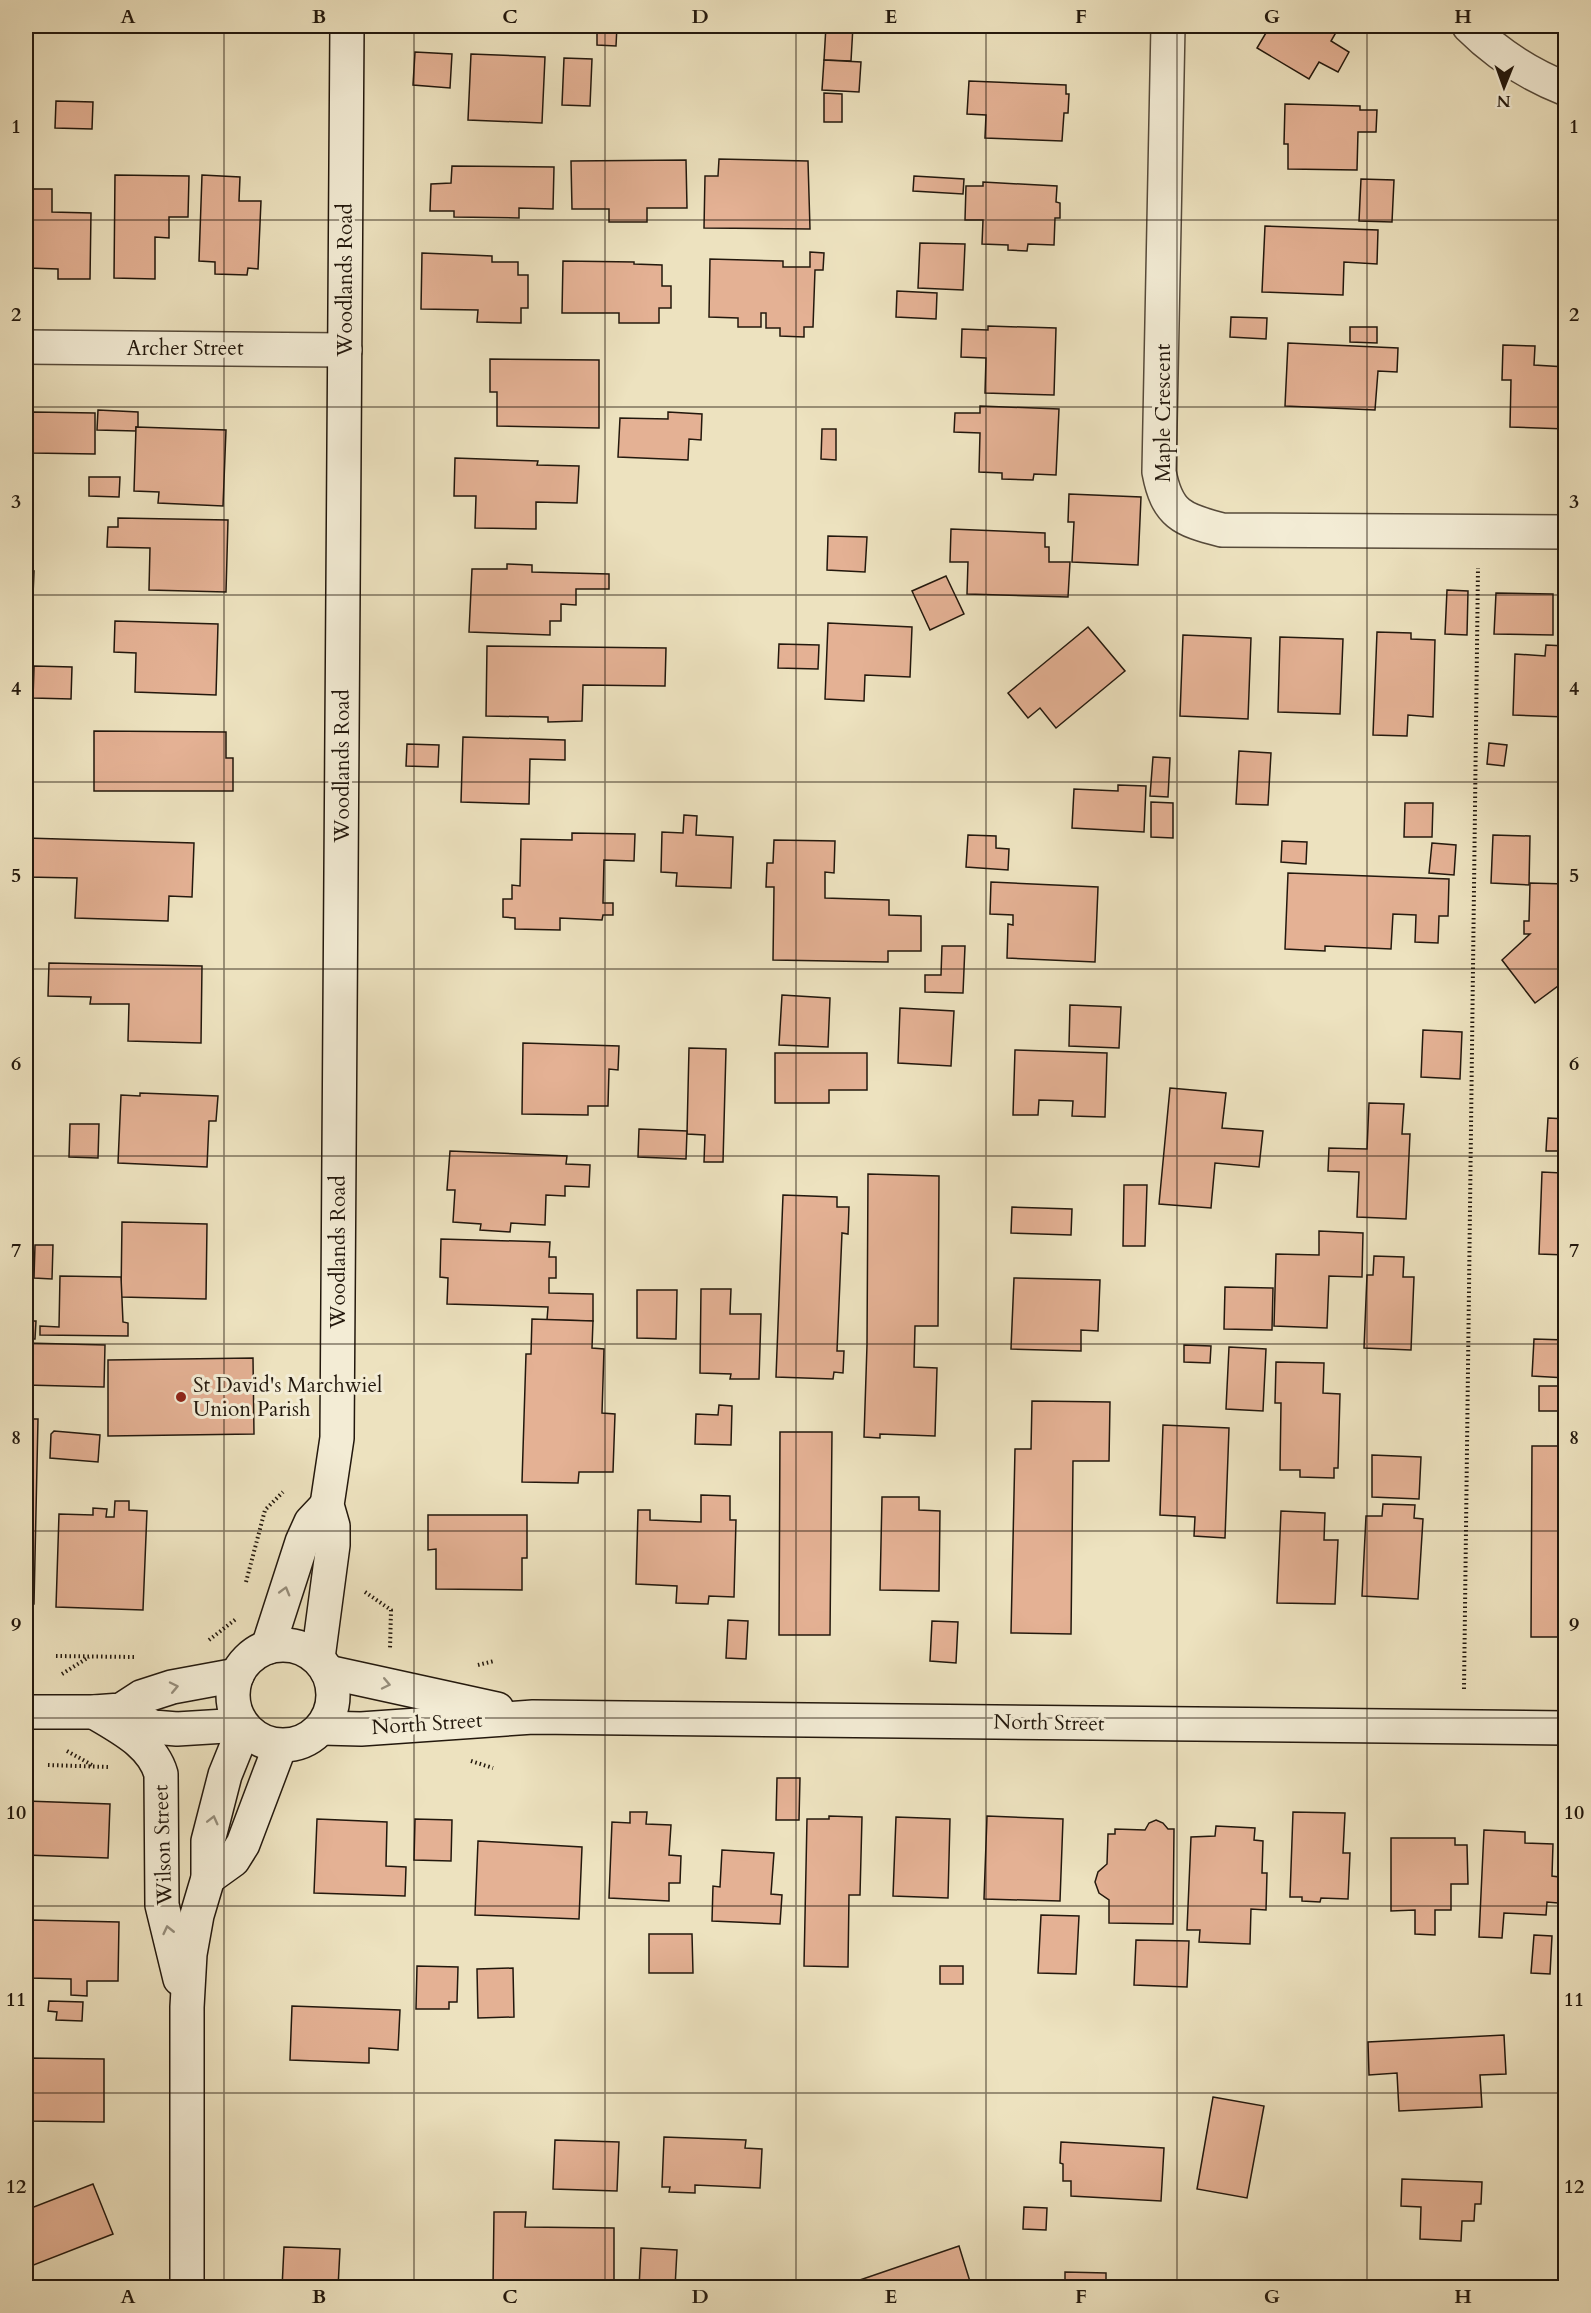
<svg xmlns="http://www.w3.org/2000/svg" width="1591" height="2313" font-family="Cardo,serif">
<rect width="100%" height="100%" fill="#ede2bf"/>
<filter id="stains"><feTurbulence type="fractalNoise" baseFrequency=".00333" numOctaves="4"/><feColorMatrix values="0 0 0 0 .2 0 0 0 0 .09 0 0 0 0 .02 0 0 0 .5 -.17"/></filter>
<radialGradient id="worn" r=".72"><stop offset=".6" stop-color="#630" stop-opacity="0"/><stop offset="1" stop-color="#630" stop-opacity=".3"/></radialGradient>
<g fill="#e4b194" stroke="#23180d" stroke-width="1.5">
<polygon points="597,26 617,26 616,46 597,45"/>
<polygon points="826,26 853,26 851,61 824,60"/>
<polygon points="1270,26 1333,26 1338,29 1331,41 1349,52 1338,72 1319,62 1309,79 1257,48"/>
<polygon points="415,52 452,54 450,88 413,85"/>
<polygon points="471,54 545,57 542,123 468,120"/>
<polygon points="564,58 592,59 590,106 562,105"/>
<polygon points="824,60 861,62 859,92 822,90"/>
<polygon points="969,81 1066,85 1066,94 1069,94 1068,113 1064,113 1062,141 985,138 986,115 967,114"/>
<polygon points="824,93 842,94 842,122 824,122"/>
<polygon points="56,101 93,102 92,129 55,128"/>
<polygon points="1285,104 1360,106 1360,110 1377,110 1376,132 1358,132 1357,170 1288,169 1288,144 1284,144"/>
<polygon points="719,159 808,161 810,229 704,228 705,176 718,176"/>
<polygon points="686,160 687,208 647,208 647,222 609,222 609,209 572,209 571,161"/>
<polygon points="452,166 554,167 553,209 519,208 519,218 454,217 454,211 430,211 431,184 451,183"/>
<polygon points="115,175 189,176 188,217 169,217 169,238 155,237 155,279 114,278"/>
<polygon points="202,175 240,177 239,201 261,201 258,269 248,268 247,275 215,274 215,262 199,261"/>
<polygon points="914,176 964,179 963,194 913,191"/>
<polygon points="1361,179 1394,180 1392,222 1359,221"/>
<polygon points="983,182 1057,186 1056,202 1060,203 1060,218 1055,218 1054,245 1028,244 1027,251 1008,250 1008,245 982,244 983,220 965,220 966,186 983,186"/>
<polygon points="26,189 52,189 52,212 91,213 90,279 58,279 58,269 28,268 29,218 26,218"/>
<polygon points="1265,226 1378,230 1377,264 1344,262 1343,295 1262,292"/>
<polygon points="920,243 965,244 963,290 918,288"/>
<polygon points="810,252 824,253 823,270 815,270 813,327 804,327 804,337 780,336 780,328 766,328 766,313 761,313 761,327 738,327 738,318 709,317 710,259 783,261 783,267 810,267"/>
<polygon points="422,253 492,256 492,262 518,262 518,275 528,275 528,308 521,308 521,323 477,322 478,310 421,309"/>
<polygon points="563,261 634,262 634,264 662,265 662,286 671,286 671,308 659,308 659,323 619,323 619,313 562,313"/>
<polygon points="897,291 937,293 936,319 896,317"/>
<polygon points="1231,317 1267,318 1266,339 1230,337"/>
<polygon points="988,326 1056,328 1054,395 985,393 986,358 961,357 962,329 988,330"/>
<polygon points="1350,327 1377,327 1377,343 1350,342"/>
<polygon points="1288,343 1398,348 1397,372 1378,371 1375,410 1285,406"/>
<polygon points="1503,345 1535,346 1534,365 1566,367 1566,429 1510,427 1511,380 1502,380"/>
<polygon points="490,359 599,360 599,428 497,426 497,392 490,392"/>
<polygon points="980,406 1059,409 1056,475 1034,474 1033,480 1002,479 1002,473 979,472 980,433 954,432 955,413 980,413"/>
<polygon points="98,410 138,412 138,427 136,427 136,431 97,430"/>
<polygon points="33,412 95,413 95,454 32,453"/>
<polygon points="668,412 702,414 701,440 689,439 688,460 618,457 620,418 668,419"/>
<polygon points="136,427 226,430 223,506 158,503 159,492 134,491"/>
<polygon points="822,429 836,429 836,460 821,459"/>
<polygon points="455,458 538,461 537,465 579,466 577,503 536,502 536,529 475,528 476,496 454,496"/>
<polygon points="89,477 120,477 119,497 89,496"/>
<polygon points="1069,494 1141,497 1138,565 1072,562 1074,522 1068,522"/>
<polygon points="118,518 228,520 226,592 149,590 150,548 107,547 108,527 118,527"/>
<polygon points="951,529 1045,533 1045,547 1049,547 1049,562 1070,562 1068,597 967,594 968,562 950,562"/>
<polygon points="828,536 867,537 865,572 827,570"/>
<polygon points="507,564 532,565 532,572 609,574 609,589 576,589 576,605 561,604 561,621 550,621 550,635 469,632 472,569 507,569"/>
<polygon points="26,570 34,571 32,619 26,619"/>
<polygon points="946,576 964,614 930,630 912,591"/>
<polygon points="1447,590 1468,591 1467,635 1445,634"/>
<polygon points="1496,593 1553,594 1553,635 1494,634"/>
<polygon points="115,621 218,624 216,695 135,692 136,653 114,652"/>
<polygon points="828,623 912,627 910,677 865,675 864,701 825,699"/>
<polygon points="1088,627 1125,671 1056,728 1040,708 1028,718 1008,693"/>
<polygon points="1377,632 1411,633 1411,639 1435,640 1433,717 1408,715 1407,736 1373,735"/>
<polygon points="1183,635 1251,638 1248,719 1180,716"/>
<polygon points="1280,637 1343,639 1340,714 1278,712"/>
<polygon points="779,644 819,645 818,669 778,668"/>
<polygon points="1546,645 1566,646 1566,717 1513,715 1515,654 1545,656"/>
<polygon points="487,646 666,648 665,686 583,685 582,721 548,722 548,717 486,716"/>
<polygon points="34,666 72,667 71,699 33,698"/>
<polygon points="94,731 226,732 226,758 233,758 233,791 94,791"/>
<polygon points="463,737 565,740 565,760 530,759 529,804 461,802"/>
<polygon points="1489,743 1507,745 1504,766 1487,764"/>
<polygon points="407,744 439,745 438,767 406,766"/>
<polygon points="1239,751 1271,753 1268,805 1236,804"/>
<polygon points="1153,757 1170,758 1168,797 1150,796"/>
<polygon points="1118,785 1146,786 1144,832 1072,828 1074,789 1118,791"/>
<polygon points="1151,802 1173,803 1173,838 1151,837"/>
<polygon points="1405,803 1433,803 1432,837 1404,837"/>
<polygon points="684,815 697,816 696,835 733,837 731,888 676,886 677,873 661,872 662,832 683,833"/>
<polygon points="572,833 635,834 634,861 604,860 603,903 613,903 613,915 603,915 602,920 560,918 560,930 515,929 515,918 503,917 503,899 512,899 512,885 520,886 521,839 572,840"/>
<polygon points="968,835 996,836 996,848 1009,849 1008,870 966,867"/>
<polygon points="1493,835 1530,836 1529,885 1491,883"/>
<polygon points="26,838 194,843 192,897 169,896 168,921 75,918 77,878 26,877"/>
<polygon points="774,840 835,841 834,873 825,872 825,898 889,900 889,915 921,916 921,951 888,951 888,962 773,960 774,887 766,887 767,863 773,863"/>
<polygon points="1282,841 1307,842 1306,864 1281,862"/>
<polygon points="1432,843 1456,845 1454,875 1429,873"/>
<polygon points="1288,873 1449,879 1448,916 1439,916 1438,943 1415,942 1416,915 1393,914 1391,949 1325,946 1325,951 1285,949"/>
<polygon points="991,882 1098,887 1095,962 1007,958 1008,924 1013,925 1013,915 990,914"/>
<polygon points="1530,883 1566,884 1566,980 1535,1003 1502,960 1530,934 1524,934 1524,921 1529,921"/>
<polygon points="942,946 965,946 963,993 925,992 925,975 941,975"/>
<polygon points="49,963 202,966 201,1043 128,1041 129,1004 90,1004 91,997 48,996"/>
<polygon points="782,995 830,998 828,1047 779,1045"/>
<polygon points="1070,1005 1121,1007 1119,1048 1069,1046"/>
<polygon points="900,1008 954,1011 951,1066 898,1063"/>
<polygon points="1423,1030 1462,1032 1460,1079 1421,1077"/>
<polygon points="523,1043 619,1046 618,1070 609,1069 608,1106 588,1106 588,1115 522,1114"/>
<polygon points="689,1048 726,1049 723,1162 704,1162 705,1135 687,1134"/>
<polygon points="1015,1050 1107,1053 1105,1117 1072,1116 1073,1101 1039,1100 1038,1115 1013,1115"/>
<polygon points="775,1053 867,1053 867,1090 829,1090 829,1103 775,1103"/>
<polygon points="1170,1088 1226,1093 1222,1128 1263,1131 1259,1167 1215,1163 1211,1208 1159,1204"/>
<polygon points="140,1093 218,1096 216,1121 209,1121 207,1167 118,1163 121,1095 140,1096"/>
<polygon points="1369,1103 1404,1104 1402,1134 1410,1134 1406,1219 1357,1217 1359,1172 1328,1171 1329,1148 1367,1149"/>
<polygon points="1548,1118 1566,1119 1566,1151 1546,1151"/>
<polygon points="70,1124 99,1124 98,1158 69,1157"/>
<polygon points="639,1129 687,1131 686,1159 638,1157"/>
<polygon points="450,1151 567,1156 566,1164 590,1165 589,1187 565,1186 565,1196 546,1195 545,1225 511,1223 510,1232 480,1230 481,1224 453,1222 455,1190 447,1190"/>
<polygon points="1562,1166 1566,1166 1566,1255 1539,1254 1542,1172 1562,1173"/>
<polygon points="868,1174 939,1176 938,1326 915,1326 914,1367 937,1368 935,1436 880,1434 880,1438 864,1437 867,1345"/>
<polygon points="1124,1185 1147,1185 1145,1246 1123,1246"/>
<polygon points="783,1195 837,1197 837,1207 849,1207 848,1234 842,1233 837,1351 844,1351 843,1373 834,1372 833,1379 776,1377"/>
<polygon points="1012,1207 1072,1209 1071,1235 1011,1233"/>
<polygon points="122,1222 207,1224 206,1299 121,1297"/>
<polygon points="1319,1231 1363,1233 1362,1277 1329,1276 1327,1328 1274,1326 1276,1254 1319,1255"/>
<polygon points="441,1239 550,1242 549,1257 556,1257 556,1278 549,1278 549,1293 593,1294 593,1321 547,1320 548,1307 447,1304 448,1278 440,1277"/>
<polygon points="35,1245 53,1245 52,1279 34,1278"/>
<polygon points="1374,1256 1404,1257 1403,1277 1414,1277 1411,1350 1364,1348 1367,1275 1373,1275"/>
<polygon points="60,1276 121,1277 123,1322 128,1323 128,1336 40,1335 40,1326 59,1327"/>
<polygon points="1014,1278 1100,1280 1098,1331 1081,1330 1081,1351 1011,1349"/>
<polygon points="1225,1287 1273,1288 1272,1330 1224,1329"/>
<polygon points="701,1289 731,1289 730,1314 761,1314 759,1379 730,1379 731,1374 700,1373"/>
<polygon points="637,1290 677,1290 676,1339 637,1338"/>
<polygon points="532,1319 593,1321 592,1348 604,1349 602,1413 615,1414 613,1472 579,1472 578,1483 522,1482 526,1354 531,1354"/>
<polygon points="26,1321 36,1321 35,1339 26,1339"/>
<polygon points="1534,1339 1566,1340 1566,1378 1532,1376"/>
<polygon points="26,1343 105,1345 104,1387 26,1385"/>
<polygon points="1184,1345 1211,1346 1210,1363 1184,1362"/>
<polygon points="1229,1347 1266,1349 1263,1411 1226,1409"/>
<polygon points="253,1358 254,1434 108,1436 108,1360"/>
<polygon points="1276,1362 1324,1363 1323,1393 1340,1394 1338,1468 1334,1468 1334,1478 1300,1477 1300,1470 1280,1470 1281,1403 1275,1403"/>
<rect x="1539" y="1386" width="19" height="25"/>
<polygon points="1032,1401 1110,1402 1109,1461 1073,1461 1071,1634 1011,1633 1015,1449 1031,1449"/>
<polygon points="719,1405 732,1406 731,1445 695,1444 696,1414 718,1415"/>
<polygon points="26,1419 38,1419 34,1604 26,1603"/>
<polygon points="1163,1425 1229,1428 1225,1538 1194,1536 1195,1517 1160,1515"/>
<polygon points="54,1431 100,1435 98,1462 50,1458 51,1434"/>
<polygon points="780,1432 832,1432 830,1635 779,1635"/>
<polygon points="1532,1446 1566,1446 1566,1637 1531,1637"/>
<polygon points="1372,1455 1421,1457 1419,1499 1372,1497"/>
<polygon points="701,1495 730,1496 730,1520 736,1520 734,1597 709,1596 708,1604 676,1603 677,1586 636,1584 638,1510 650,1510 650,1520 701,1522"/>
<polygon points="882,1497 919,1497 919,1510 940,1511 939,1591 880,1590"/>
<polygon points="115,1501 129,1501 129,1510 147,1511 143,1610 56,1607 59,1514 93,1515 93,1508 107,1509 106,1517 114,1517"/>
<polygon points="1383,1504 1415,1505 1414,1518 1423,1519 1418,1599 1362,1596 1366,1516 1382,1516"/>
<polygon points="1281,1511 1325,1513 1324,1540 1338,1540 1335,1604 1277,1603"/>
<polygon points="428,1515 527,1515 527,1558 522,1558 522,1590 436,1589 436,1549 428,1550"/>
<polygon points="728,1620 748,1621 746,1659 726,1658"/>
<polygon points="932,1621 958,1622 956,1663 930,1661"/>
<polygon points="777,1778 800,1778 799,1820 776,1820"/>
<polygon points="26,1801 110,1804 108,1858 26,1855"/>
<polygon points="630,1812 647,1812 646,1824 671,1825 669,1855 681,1856 680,1883 669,1883 669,1901 609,1898 612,1822 630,1823"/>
<polygon points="1293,1812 1345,1813 1343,1853 1350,1853 1348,1899 1321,1898 1320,1902 1302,1901 1302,1897 1290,1897"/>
<polygon points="829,1816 862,1817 860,1895 849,1895 848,1967 804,1966 807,1819 829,1819"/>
<polygon points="987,1816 1063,1819 1060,1901 984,1899"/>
<polygon points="896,1817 950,1819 948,1898 893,1896"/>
<polygon points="317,1819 387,1822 386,1866 406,1867 405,1896 314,1893"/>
<polygon points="415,1819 452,1820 451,1861 414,1860"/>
<polygon points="1156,1820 1163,1823 1168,1829 1174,1829 1173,1924 1109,1923 1109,1900 1099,1893 1095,1882 1098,1872 1107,1864 1108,1834 1115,1834 1115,1829 1145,1830 1149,1823"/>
<polygon points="1216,1826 1255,1828 1254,1840 1263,1841 1262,1873 1267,1873 1266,1910 1251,1909 1250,1944 1199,1942 1200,1930 1187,1930 1191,1837 1215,1836"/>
<polygon points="1484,1830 1525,1832 1525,1843 1553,1844 1552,1876 1559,1877 1558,1903 1547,1902 1546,1915 1504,1913 1502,1938 1479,1937"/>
<polygon points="1391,1838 1455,1838 1455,1845 1467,1845 1468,1884 1451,1884 1451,1910 1435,1910 1435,1935 1415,1934 1415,1910 1391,1911"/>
<polygon points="478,1841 582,1847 579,1919 475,1915"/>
<polygon points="722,1850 774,1853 771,1894 782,1895 780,1924 712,1921 713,1886 720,1887"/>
<polygon points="1041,1915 1079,1916 1076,1974 1038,1973"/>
<polygon points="31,1920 119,1922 118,1981 87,1981 87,1996 71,1995 71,1979 30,1978"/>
<polygon points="649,1934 692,1934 693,1973 649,1973"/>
<polygon points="1534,1935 1552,1936 1550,1974 1531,1973"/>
<polygon points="1136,1940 1189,1941 1187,1987 1134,1985"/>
<polygon points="417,1966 458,1967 457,2002 449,2002 449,2009 416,2009"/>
<rect x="940" y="1966" width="23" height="18"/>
<polygon points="513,1968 514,2017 478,2018 477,1969"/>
<polygon points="49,2001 83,2002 82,2021 56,2020 57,2012 48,2011"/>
<polygon points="292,2006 400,2010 398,2050 369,2048 369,2063 290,2060"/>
<polygon points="1504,2035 1506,2074 1480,2075 1482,2107 1399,2111 1397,2073 1369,2075 1368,2042"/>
<polygon points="1563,2035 1566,2035 1566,2070 1562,2070"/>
<polygon points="26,2058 104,2059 104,2122 26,2121"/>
<polygon points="1213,2097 1264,2106 1247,2198 1197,2189"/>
<polygon points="664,2137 746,2140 745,2148 762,2149 760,2188 695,2185 695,2193 669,2192 670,2187 662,2187"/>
<polygon points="555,2140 619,2142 617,2191 553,2189"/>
<polygon points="1061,2142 1164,2148 1161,2201 1071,2196 1071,2181 1063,2181 1063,2164 1060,2163"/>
<polygon points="1402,2179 1482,2182 1481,2204 1475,2204 1474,2221 1462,2221 1461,2241 1420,2239 1421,2207 1401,2206"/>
<polygon points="93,2184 113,2234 26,2268 26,2210"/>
<polygon points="1024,2207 1047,2208 1046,2230 1023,2229"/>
<polygon points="494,2212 526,2212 525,2227 614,2228 614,2288 493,2288"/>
<polygon points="959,2246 972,2288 856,2288 854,2282"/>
<polygon points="284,2247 340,2249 338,2288 282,2288"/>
<polygon points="641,2248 677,2250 675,2288 639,2288"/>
<polygon points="1065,2272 1106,2273 1106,2288 1065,2288"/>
</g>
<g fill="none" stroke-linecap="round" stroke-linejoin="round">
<g stroke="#564a3a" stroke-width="36">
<g id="street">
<path d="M1168,26l-9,446c8,42 23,48 63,58l344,2"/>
<path d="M1469,26c28,28 59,48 97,63"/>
<polyline points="26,347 345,350"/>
</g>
</g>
<g stroke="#23180d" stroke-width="36">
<g id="secondary">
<circle cx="283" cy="1695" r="50"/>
<polyline points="268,1647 302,1542 311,1522 327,1505"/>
<polyline points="318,1658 333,1545 333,1526 327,1505 337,1438 347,26"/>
<polyline points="328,1672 497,1709"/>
<polyline points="121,1710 153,1727 177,1729 242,1725"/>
<polyline points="26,1712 94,1712 121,1710 141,1697 172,1687 237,1675"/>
<path d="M94,1712c26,16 58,31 67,62l1,131 18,74"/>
<polyline points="322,1728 361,1729 533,1717 1566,1728"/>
<polyline points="208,1878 233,1860 243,1844 280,1746"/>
<polyline points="187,2288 187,2007 190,1954 197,1915 208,1878 208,1841 225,1775 244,1728"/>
</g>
</g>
<g stroke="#23180d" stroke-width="4" stroke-dasharray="1.5 3" stroke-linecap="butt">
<polyline points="246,1582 265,1510 283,1492"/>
<polyline points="365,1592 391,1610 390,1649"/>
<polyline points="209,1640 236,1619"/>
<polyline points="56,1656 134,1657"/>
<polyline points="478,1665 494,1661"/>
<polyline points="62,1674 89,1657"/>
<polyline points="1464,1689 1478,568"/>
<polyline points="67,1751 92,1765"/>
<polyline points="471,1761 493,1768"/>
<polyline points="48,1765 108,1767"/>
</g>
<use href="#street" stroke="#f3ecd5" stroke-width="33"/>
<use href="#secondary" stroke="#f3ecd5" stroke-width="33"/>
</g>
<defs><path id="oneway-chevron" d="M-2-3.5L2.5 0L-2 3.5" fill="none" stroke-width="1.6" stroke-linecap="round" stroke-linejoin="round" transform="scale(1.5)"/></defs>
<g stroke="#958d7b">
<use href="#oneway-chevron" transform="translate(285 1591) rotate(-74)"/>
<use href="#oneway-chevron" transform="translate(386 1684) rotate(12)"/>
<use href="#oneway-chevron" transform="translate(174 1687) rotate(-12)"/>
<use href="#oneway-chevron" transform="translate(213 1820) rotate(-76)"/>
<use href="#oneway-chevron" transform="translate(168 1930) rotate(-103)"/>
</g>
<path fill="none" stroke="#23180d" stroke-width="1.5" stroke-opacity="0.55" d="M224,26v2262M414,26v2262M605,26v2262M796,26v2262M986,26v2262M1177,26v2262M1367,26v2262M26,220h1540M26,407h1540M26,595h1540M26,782h1540M26,969h1540M26,1156h1540M26,1344h1540M26,1531h1540M26,1718h1540M26,1906h1540M26,2093h1540"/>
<circle fill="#8f2418" stroke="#f3ecd5" stroke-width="2" cx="181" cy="1397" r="6"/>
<g text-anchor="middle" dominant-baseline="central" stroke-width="6" stroke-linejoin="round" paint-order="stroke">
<g font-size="21" fill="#23180d" stroke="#f3ecd5">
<text transform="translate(345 280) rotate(-90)">Woodlands Road</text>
<text x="185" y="348">Archer Street</text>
<text transform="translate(1163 413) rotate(-90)">Maple Crescent</text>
<text transform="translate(342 766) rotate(-90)">Woodlands Road</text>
<text transform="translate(338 1252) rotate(-90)">Woodlands Road</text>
<text transform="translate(1049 1723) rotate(1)">North Street</text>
<text transform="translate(427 1724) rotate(-4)">North Street</text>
<text transform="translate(163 1845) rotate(-92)">Wilson Street</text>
</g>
<g font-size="21" fill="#23180d" stroke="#f3ecd5" text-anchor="start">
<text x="193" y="1385">St David's Marchwiel<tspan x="193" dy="24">Union Parish</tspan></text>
</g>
</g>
<rect width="1591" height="2313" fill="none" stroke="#ede2bf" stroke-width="66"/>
<g transform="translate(1504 87) rotate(181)" stroke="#f3ecd5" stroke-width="4.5" paint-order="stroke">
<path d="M0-4.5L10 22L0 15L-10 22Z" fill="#23180d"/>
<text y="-9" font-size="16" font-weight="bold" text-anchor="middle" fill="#23180d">N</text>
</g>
<rect x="33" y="33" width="1525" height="2247" fill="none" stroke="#23180d" stroke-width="2"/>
<g font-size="20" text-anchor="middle" font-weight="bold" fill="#23180d">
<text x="128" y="23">A</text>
<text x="319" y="23">B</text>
<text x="510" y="23">C</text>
<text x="700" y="23">D</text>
<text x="891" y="23">E</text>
<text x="1081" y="23">F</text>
<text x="1272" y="23">G</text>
<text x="1463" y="23">H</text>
<text x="16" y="133">1</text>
<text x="1574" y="133">1</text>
<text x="16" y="321">2</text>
<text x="1574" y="321">2</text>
<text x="16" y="508">3</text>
<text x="1574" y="508">3</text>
<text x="16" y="695">4</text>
<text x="1574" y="695">4</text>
<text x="16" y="882">5</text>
<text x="1574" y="882">5</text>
<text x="16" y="1070">6</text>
<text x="1574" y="1070">6</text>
<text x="16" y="1257">7</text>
<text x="1574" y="1257">7</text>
<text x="16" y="1444">8</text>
<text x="1574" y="1444">8</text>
<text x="16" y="1631">9</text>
<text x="1574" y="1631">9</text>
<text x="16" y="1819">10</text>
<text x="1574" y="1819">10</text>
<text x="16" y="2006">11</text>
<text x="1574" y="2006">11</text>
<text x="16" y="2193">12</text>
<text x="1574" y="2193">12</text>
<text x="128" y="2303">A</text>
<text x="319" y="2303">B</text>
<text x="510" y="2303">C</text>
<text x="700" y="2303">D</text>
<text x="891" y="2303">E</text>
<text x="1081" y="2303">F</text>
<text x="1272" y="2303">G</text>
<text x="1463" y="2303">H</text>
</g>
<rect width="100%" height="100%" filter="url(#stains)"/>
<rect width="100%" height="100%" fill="url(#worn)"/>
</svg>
